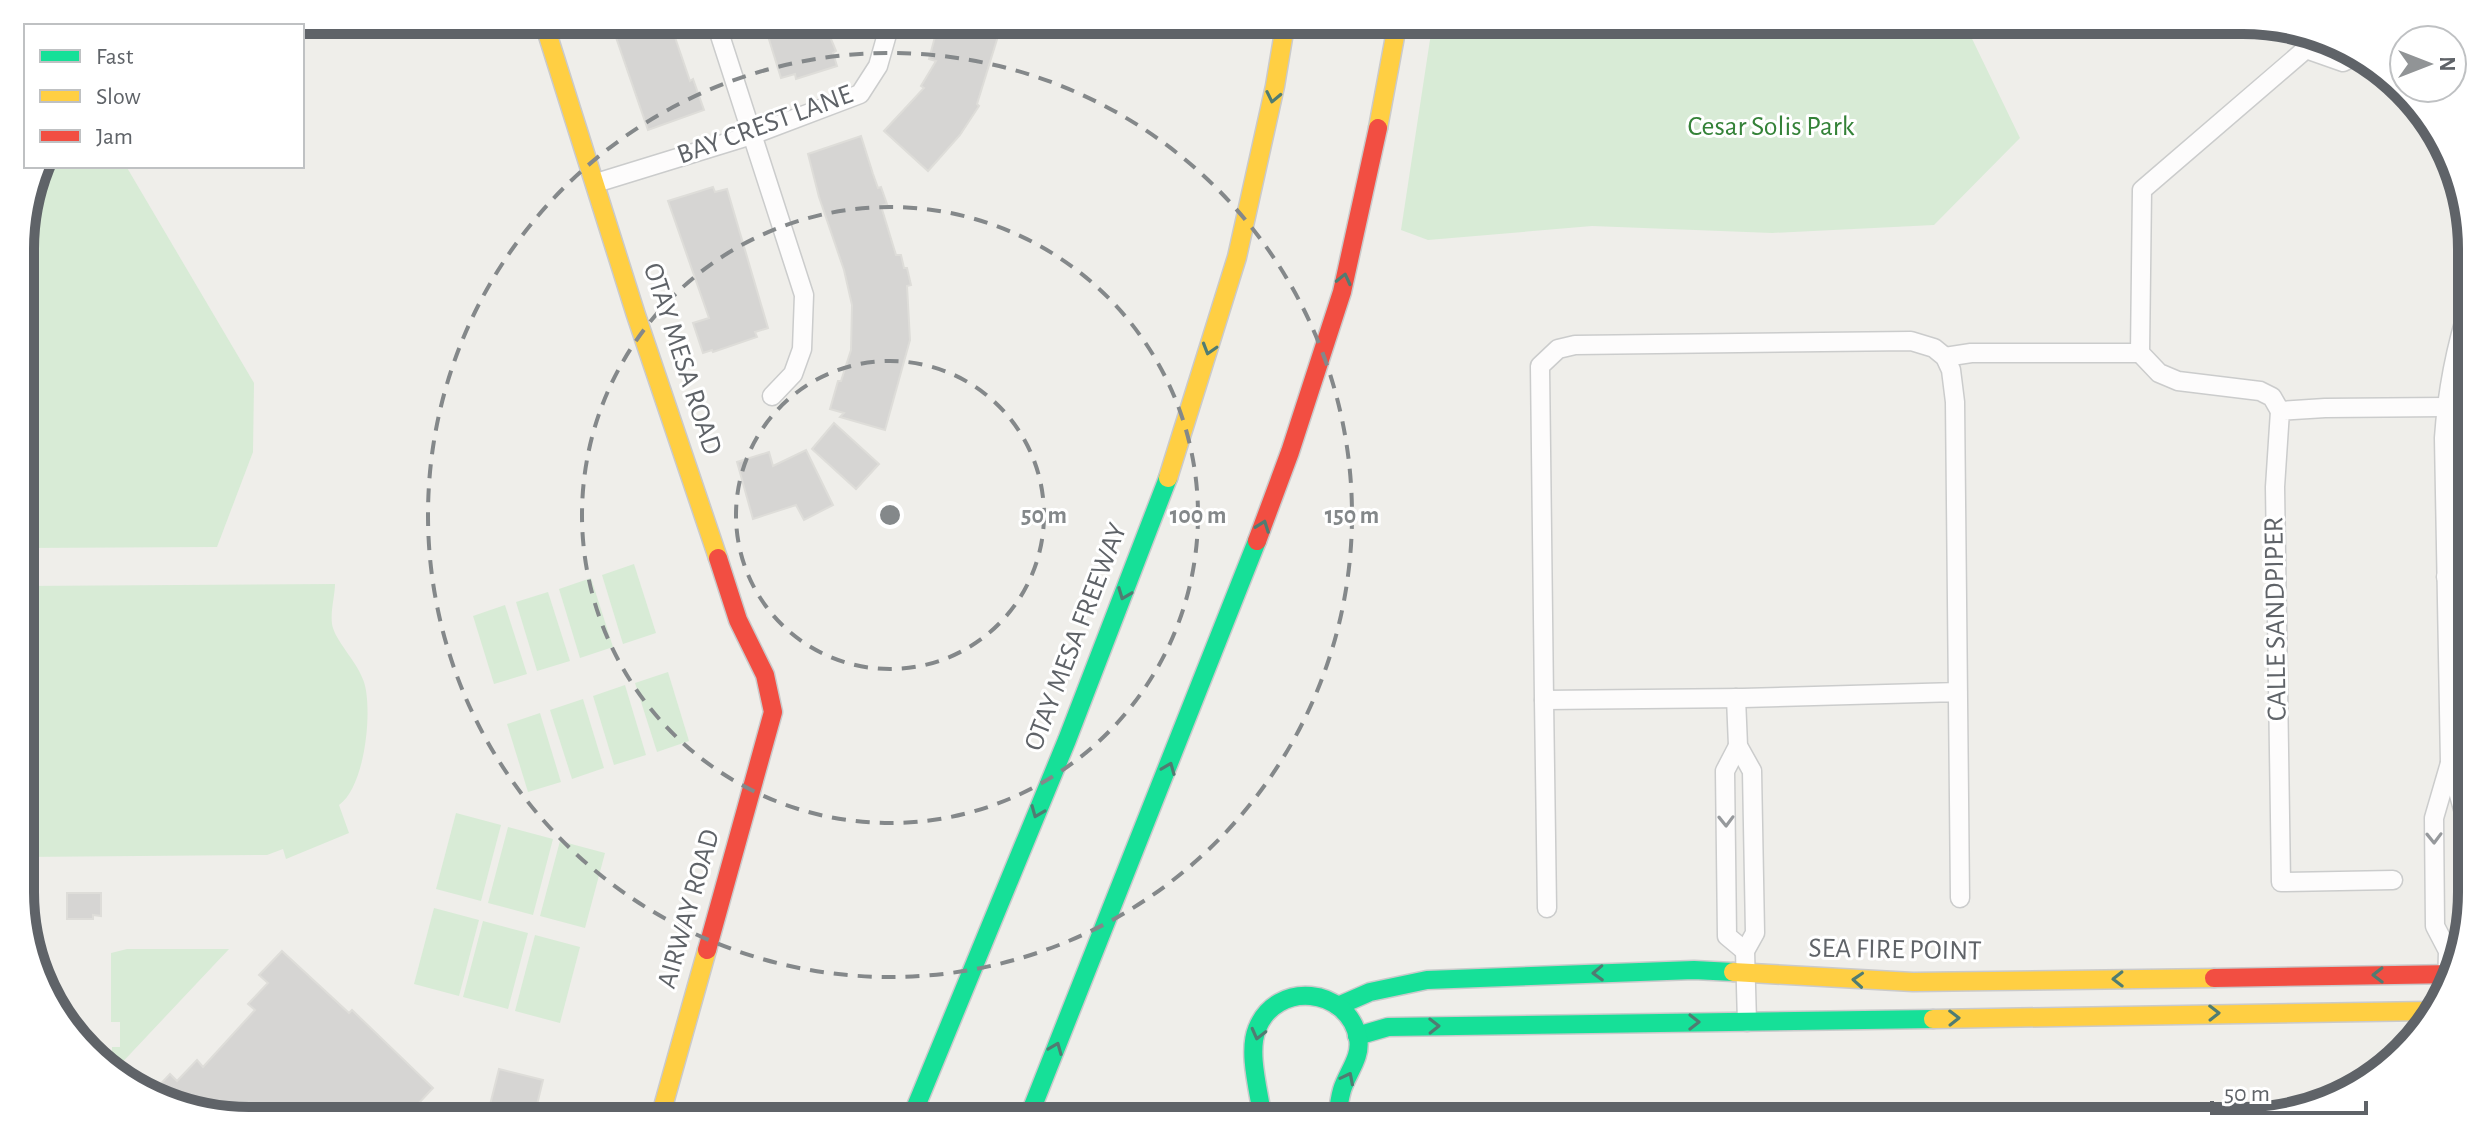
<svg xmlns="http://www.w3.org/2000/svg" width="2492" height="1141" font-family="'Alegreya Sans',sans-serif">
<rect width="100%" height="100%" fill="#efeeea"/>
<g fill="#d8ebd6">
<polygon points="1433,20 1963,20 2020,138 1934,225 1772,233 1592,226 1428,240 1401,230"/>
<polygon points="39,166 126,166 254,383 253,452 217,547 21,548 21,233"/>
<polygon points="634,564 656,633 623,644 602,575"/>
<polygon points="591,578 613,647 580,658 559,589"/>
<path d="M335,584c0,12 -6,32 -2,44 5,16 25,35 31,54 9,29 1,105 -25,123l10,28 -63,26 -3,-10 -16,6 -245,2 -1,-271z"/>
<polygon points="548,592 570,661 537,671 516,602"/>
<polygon points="505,605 527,674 494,684 473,616"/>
<polygon points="668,672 689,741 657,752 635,683"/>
<polygon points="625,685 646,755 614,765 593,696"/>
<polygon points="583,699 604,768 572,779 550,710"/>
<polygon points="540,713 561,782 528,792 507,724"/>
<polygon points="456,813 501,825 481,901 436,889"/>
<polygon points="508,827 553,839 533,915 488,903"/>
<polygon points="560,841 605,853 585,928 540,916"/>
<polygon points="434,908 479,920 459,996 414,984"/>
<polygon points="483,921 528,933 508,1009 463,997"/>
<polygon points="535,935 580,947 560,1023 515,1011"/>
<polygon points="127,949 229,949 116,1069 112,1066 112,1047 120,1047 120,1022 111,1022 111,953"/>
</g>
<g fill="#d6d5d3" stroke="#deddd9" stroke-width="2">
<polygon points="610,20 669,20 690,81 693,79 704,110 648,130"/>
<polygon points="763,20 823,20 836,51 833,53 837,66 796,79 795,74 781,78"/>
<polygon points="943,20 1003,20 977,104 979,106 960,135 928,171 884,131 924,88 921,86 936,61 929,59 936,33 939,34"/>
<polygon points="861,136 873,174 878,188 881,187 887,204 881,206 896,255 901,255 904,268 907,268 911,285 907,286 910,340 885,430 840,417 844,413 830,409 838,381 841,381 851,350 852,305 844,270 819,197 808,154"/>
<polygon points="713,187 715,192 727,189 768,328 755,332 757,337 713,352 712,350 703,353 693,323 709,318 668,201"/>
<polygon points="834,423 879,464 856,489 812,449"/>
<polygon points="806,450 833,505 804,520 796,505 753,519 737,462 769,452 773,466"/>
<polygon points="67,893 101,893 101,916 93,915 93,919 67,919"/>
<polygon points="282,951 349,1013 352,1010 433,1088 402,1121 249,1121 161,1103 150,1095 170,1074 177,1081 197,1060 203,1067 255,1010 248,1004 268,983 259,975"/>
<polygon points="499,1069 543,1080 533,1121 486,1121"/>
</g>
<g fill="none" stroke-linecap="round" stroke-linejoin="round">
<g stroke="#cbcccc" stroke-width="21">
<g id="street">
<polyline points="715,20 804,295 802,349 793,374 772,396"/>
<polyline points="596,183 752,135 860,94 878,66 891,20"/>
<polyline points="1945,357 1971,353 2140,353"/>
<polyline points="2280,411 2272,397 2260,391 2178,381 2159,373 2140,353 2142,190 2306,49 2343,62 2355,56"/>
<polyline points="2446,577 2471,577"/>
<polyline points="1958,692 1743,698 1544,700 1540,366 1558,349 1575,345 1911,341 1934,348 1945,357 1951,370 1955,402 1960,898"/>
<polyline points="1736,698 1738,746 1752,771 1755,933 1745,951 1747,1022"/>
<polyline points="1544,700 1547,908"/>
<polyline points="1738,746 1725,771 1727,936 1745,951"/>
<polyline points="2393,880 2281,882 2275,487 2280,411 2325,408 2446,407"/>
<path d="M2468,913l-1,-90 -17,-60 -6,-325c3,-45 12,-92 26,-135"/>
<polyline points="2448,951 2464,934"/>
<polyline points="2447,990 2448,951 2435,926 2434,818 2450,763"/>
</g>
</g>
<g stroke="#cacacb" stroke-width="21">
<g id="fast">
<polyline points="1338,1006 1370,992 1427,980 1694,970 1733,972"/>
<polyline points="1357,1036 1388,1027 1933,1019"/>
<polyline points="910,1121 1067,740 1168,478"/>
<polyline points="1027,1121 1257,541"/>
<path d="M1263,1121c-3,-26 -16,-68 -6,-92 19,-49 91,-42 101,9 4,19 -11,35 -16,52 -3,10 -4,21 -5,31"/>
</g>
</g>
<g stroke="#cacacb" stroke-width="21">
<g id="slow">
<polyline points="543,20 636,315 718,558"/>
<polyline points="1378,128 1398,20"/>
<polyline points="1168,478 1237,257 1275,86 1286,20"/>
<polyline points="1733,972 1913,982 2214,978"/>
<polyline points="1933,1019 2429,1011"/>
<polyline points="659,1121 707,950"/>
</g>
</g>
<g stroke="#cacacb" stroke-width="21">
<g id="jam">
<polyline points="1257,541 1290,452 1342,292 1378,128"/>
<polyline points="707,950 773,712 765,675 738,620 718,558"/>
<polyline points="2214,978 2456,974"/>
</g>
</g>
<use href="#street" stroke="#fdfcfc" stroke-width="18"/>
<use href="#fast" stroke="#16e098" stroke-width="18"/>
<use href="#slow" stroke="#ffcf43" stroke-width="18"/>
<use href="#jam" stroke="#f24e42" stroke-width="18"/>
</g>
<defs><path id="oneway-chevron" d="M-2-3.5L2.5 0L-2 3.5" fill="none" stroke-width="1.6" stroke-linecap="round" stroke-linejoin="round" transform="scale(2)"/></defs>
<g stroke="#507c72">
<use href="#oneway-chevron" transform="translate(1273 97) rotate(102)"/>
<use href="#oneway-chevron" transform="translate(1344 279) rotate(-77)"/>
<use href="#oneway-chevron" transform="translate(1209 349) rotate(107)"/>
<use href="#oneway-chevron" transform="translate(1263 526) rotate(-70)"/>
<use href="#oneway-chevron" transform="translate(1124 594) rotate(111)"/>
<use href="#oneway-chevron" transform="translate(1169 768) rotate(-68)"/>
<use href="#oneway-chevron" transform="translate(1037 812) rotate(112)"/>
<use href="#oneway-chevron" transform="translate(1598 973) rotate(178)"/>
<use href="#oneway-chevron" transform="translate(2378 975) rotate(179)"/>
<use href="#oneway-chevron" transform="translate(2118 979) rotate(179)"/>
<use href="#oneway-chevron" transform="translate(1858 980) rotate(-176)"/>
<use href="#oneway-chevron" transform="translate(2214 1013) rotate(-1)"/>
<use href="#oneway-chevron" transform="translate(1954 1018) rotate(-1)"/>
<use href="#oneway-chevron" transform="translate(1694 1022)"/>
<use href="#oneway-chevron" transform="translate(1434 1026) rotate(-1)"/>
<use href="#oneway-chevron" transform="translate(1258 1034) rotate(104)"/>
<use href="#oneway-chevron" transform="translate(1056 1048) rotate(-68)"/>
<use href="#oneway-chevron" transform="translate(1348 1078) rotate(-63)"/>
</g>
<g stroke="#96999c">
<use href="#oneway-chevron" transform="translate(1726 821) rotate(89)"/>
<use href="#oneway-chevron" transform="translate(2434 838) rotate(89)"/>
</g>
<g fill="none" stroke="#84888a" stroke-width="4" stroke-dasharray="14 10">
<circle cx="890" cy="515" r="154"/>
<circle cx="890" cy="515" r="308"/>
<circle cx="890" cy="515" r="462"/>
</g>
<g text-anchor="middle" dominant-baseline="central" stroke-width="6" stroke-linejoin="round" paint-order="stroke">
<g font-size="28" fill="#5f6368" stroke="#fff">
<text transform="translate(765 125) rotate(-20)">BAY CREST LANE</text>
<text transform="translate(682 359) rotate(72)">OTAY MESA ROAD</text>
<text transform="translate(2276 619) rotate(-91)">CALLE SANDPIPER</text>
<text transform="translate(1076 637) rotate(-69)">OTAY MESA FREEWAY</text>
<text transform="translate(689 909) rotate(-74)">AIRWAY ROAD</text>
<text transform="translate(1895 950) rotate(1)">SEA FIRE POINT</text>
</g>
<g font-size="28" fill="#348238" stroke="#fff">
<text x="1771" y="127">Cesar Solis Park</text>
</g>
</g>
<path d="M0 0H2492V1141H0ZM249 34H2243A215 215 0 0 1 2458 249V892A215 215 0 0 1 2243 1107H249A215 215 0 0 1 34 892V249A215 215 0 0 1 249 34Z" fill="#fff" fill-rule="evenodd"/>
<path fill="none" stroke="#5f6368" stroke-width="10" d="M249 34H2243A215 215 0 0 1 2458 249V892A215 215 0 0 1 2243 1107H249A215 215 0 0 1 34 892V249A215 215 0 0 1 249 34Z"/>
<circle cx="890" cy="515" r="12" fill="#84888a" stroke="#fff" stroke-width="4"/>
<g font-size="24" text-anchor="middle" font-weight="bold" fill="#84888a" stroke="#fff" stroke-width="6" stroke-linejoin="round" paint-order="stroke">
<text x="1044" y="523">50 m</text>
<text x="1198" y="523">100 m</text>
<text x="1352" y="523">150 m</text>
</g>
<rect x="24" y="24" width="280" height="144" fill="#ffffff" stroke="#bfc1c3" stroke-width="2"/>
<rect x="40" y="50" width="40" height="12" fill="#16e098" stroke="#bfc1c3" stroke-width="2"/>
<text x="96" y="64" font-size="24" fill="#5f6368">Fast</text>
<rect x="40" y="90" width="40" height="12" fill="#ffcf43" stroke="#bfc1c3" stroke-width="2"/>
<text x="96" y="104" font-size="24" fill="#5f6368">Slow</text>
<rect x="40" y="130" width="40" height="12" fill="#f24e42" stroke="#bfc1c3" stroke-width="2"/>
<text x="96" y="144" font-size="24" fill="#5f6368">Jam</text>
<g transform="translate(2428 64) rotate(90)"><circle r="38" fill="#ffffff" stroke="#bfc1c3" stroke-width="2"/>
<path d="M0-6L14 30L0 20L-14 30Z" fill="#919496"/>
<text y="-12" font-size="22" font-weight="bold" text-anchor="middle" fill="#5f6368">N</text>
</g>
<path d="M2212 1101v12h154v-12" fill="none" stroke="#5f6368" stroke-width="4"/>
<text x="2224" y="1101" font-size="24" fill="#5f6368" stroke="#ffffff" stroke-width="6" paint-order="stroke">50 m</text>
</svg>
